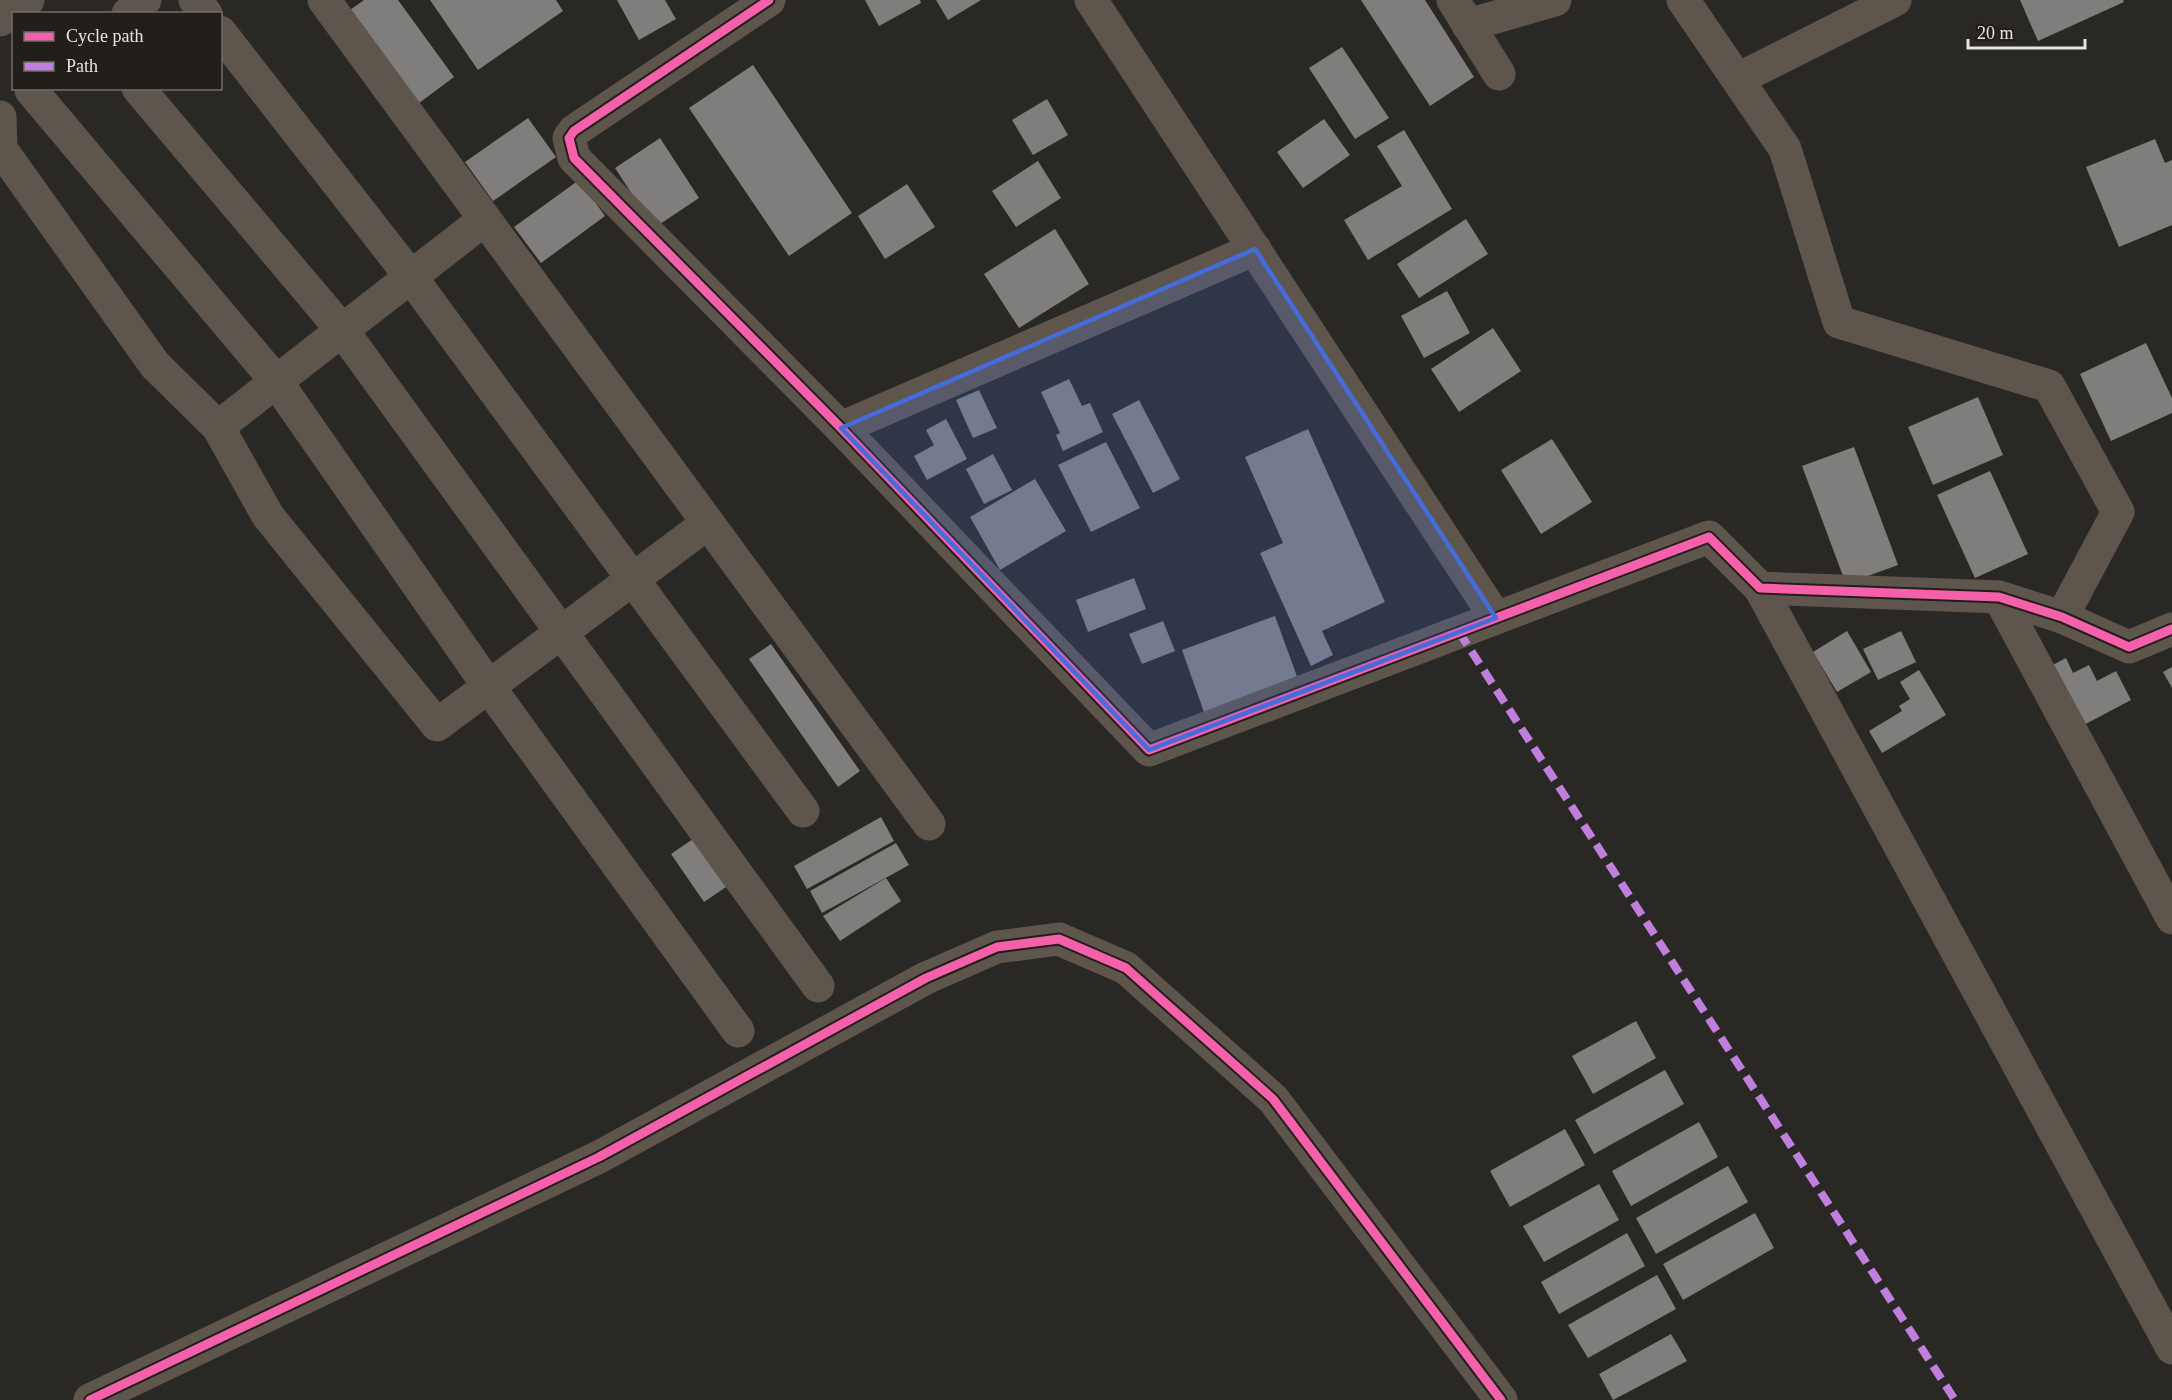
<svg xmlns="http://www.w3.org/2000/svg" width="2172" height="1400" font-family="'Times New Roman',serif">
<rect width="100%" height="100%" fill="#2a2825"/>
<g fill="#807e7c">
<polygon points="364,0 398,0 454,77 411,109 343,15"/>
<polygon points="430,0 556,0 563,11 478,70"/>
<polygon points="617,0 665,0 676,19 639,40"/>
<polygon points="865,0 920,0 921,3 879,26"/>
<polygon points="936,0 981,0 948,20"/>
<polygon points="1361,0 1425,0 1474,77 1430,106"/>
<polygon points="2020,0 2123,0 2124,2 2038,41"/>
<polygon points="1342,47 1389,118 1355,139 1309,68"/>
<polygon points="753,65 852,213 789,256 689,108"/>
<polygon points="1047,99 1068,135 1033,155 1012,120"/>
<polygon points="528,118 556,157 493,201 465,162"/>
<polygon points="1324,119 1350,155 1303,188 1277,152"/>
<polygon points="1404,130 1452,209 1368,260 1344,220 1402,186 1377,146"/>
<polygon points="660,138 699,198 654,228 615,168"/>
<polygon points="2155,139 2165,163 2172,160 2172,225 2119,247 2086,167"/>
<polygon points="1038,161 1061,198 1016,227 992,191"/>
<polygon points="579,180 605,216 541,263 514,227"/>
<polygon points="907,184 935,227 885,259 858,216"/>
<polygon points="1466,219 1488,254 1419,298 1397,264"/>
<polygon points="1055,229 1089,284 1019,328 984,274"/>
<polygon points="1447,291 1470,333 1424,358 1401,316"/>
<polygon points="1493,328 1521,371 1459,412 1431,369"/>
<polygon points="2146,343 2172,398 2172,413 2111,441 2080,374"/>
<polygon points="1069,379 1082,406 1090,403 1103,432 1063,451 1056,435 1060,433 1041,392"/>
<polygon points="979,390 997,428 973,438 956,400"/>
<polygon points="1978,397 2003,455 1933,485 1908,427"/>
<polygon points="1139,400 1180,479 1153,493 1112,414"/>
<polygon points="946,419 967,459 927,480 914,456 934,445 926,430"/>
<polygon points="1308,429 1385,602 1322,631 1333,655 1311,666 1260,553 1283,543 1245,457"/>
<polygon points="1552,439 1592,502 1541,534 1501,470"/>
<polygon points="1106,442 1140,508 1091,532 1058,465"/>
<polygon points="1854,447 1898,565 1846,584 1802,466"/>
<polygon points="993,454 1012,490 984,504 966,469"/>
<polygon points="1990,471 2028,554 1975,578 1937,495"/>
<polygon points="1035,479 1066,531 1000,570 970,517"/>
<polygon points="1134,578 1146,609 1088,632 1076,600"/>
<polygon points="1275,616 1299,682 1205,715 1182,650"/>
<polygon points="1163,621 1175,651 1142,664 1129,634"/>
<polygon points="1847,631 1871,672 1837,692 1813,652"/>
<polygon points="1901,631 1916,662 1878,680 1863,649"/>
<polygon points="771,644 860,771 838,787 749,659"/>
<polygon points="2066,658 2073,673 2089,665 2097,681 2116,671 2131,700 2078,728 2047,668"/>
<polygon points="2172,667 2172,688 2163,672"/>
<polygon points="1919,670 1946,715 1882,753 1869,731 1902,711 1899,706 1910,699 1900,682"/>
<polygon points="881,817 894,841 807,889 794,866"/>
<polygon points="693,839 726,887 704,902 671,854"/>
<polygon points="896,843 909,865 822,913 810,891"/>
<polygon points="886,878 901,901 840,941 823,916"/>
<polygon points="1636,1021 1656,1058 1593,1094 1572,1056"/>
<polygon points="1665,1070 1684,1104 1594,1154 1575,1120"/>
<polygon points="1699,1122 1718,1157 1631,1206 1612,1171"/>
<polygon points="1565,1129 1585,1165 1510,1207 1490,1171"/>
<polygon points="1728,1166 1748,1202 1656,1254 1636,1218"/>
<polygon points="1599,1184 1619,1220 1544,1262 1523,1226"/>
<polygon points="1755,1213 1774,1248 1683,1300 1663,1264"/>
<polygon points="1627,1233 1645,1266 1559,1314 1541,1282"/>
<polygon points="1657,1275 1676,1309 1588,1358 1568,1325"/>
<polygon points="1671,1334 1687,1361 1613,1400 1599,1374"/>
</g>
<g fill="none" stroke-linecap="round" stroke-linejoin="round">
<g stroke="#5e564d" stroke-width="33">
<polyline points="195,0 206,14"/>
<polyline points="324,0 929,824"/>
<polyline points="769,0 574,131 569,138 574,158 841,428 1149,750 1709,537 1760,588 1999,597 2062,617 2129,647 2172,629"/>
<polyline points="1091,0 1496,618"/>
<polyline points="1453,0 1499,74"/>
<polyline points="1683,0 1785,149 1839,322 2049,386 2118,512 2062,617"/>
<polyline points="128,14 145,0"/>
<polyline points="0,20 28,0"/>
<polyline points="1468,25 1555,0"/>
<polyline points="220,32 411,277 803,811"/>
<polyline points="1738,79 1895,0"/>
<polyline points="138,88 342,330 818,986"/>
<polyline points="31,90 276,381 489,687 738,1031"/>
<polyline points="0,117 1,149 155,365 218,427 268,516 437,725 708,523"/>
<polyline points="218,427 485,219"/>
<polyline points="841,428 1255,249"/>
<polyline points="1760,588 2172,1348"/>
<polyline points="1999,597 2172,918"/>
<polyline points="90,1400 599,1157 926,978 997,947 1059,939 1126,968 1273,1099 1501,1400"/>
</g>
<polyline stroke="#c07fdc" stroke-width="8" stroke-dasharray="15 8" stroke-linecap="butt" points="1459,632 1955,1400"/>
<g stroke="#221e1a" stroke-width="13">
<g id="cycleway">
<polyline points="769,0 574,131 569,138 574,158 841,428 1149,750 1709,537 1760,588 1999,597 2062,617 2129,647 2172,629"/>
<polyline points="90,1400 599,1157 926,978 997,947 1059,939 1126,968 1273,1099 1501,1400"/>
</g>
</g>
<use href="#cycleway" stroke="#f560ab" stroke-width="9"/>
</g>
<path fill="#456cda" fill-opacity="0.2" stroke="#456cda" stroke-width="4.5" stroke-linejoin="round" d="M1255,249l241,369 -347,132 -308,-322z"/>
<rect x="12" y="12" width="210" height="78" fill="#221e1a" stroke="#706d69" stroke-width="1.5"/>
<rect x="24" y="32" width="30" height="9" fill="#f560ab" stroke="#706d69" stroke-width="1.5"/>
<text x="66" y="42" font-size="18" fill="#e6e3e0">Cycle path</text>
<rect x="24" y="62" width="30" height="9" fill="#c07fdc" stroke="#706d69" stroke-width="1.5"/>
<text x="66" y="72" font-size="18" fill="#e6e3e0">Path</text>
<path d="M1968 39v9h117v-9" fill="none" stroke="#e6e3e0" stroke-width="3"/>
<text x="1977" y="39" font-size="18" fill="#e6e3e0" stroke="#221e1a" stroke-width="4.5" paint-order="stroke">20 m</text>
</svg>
